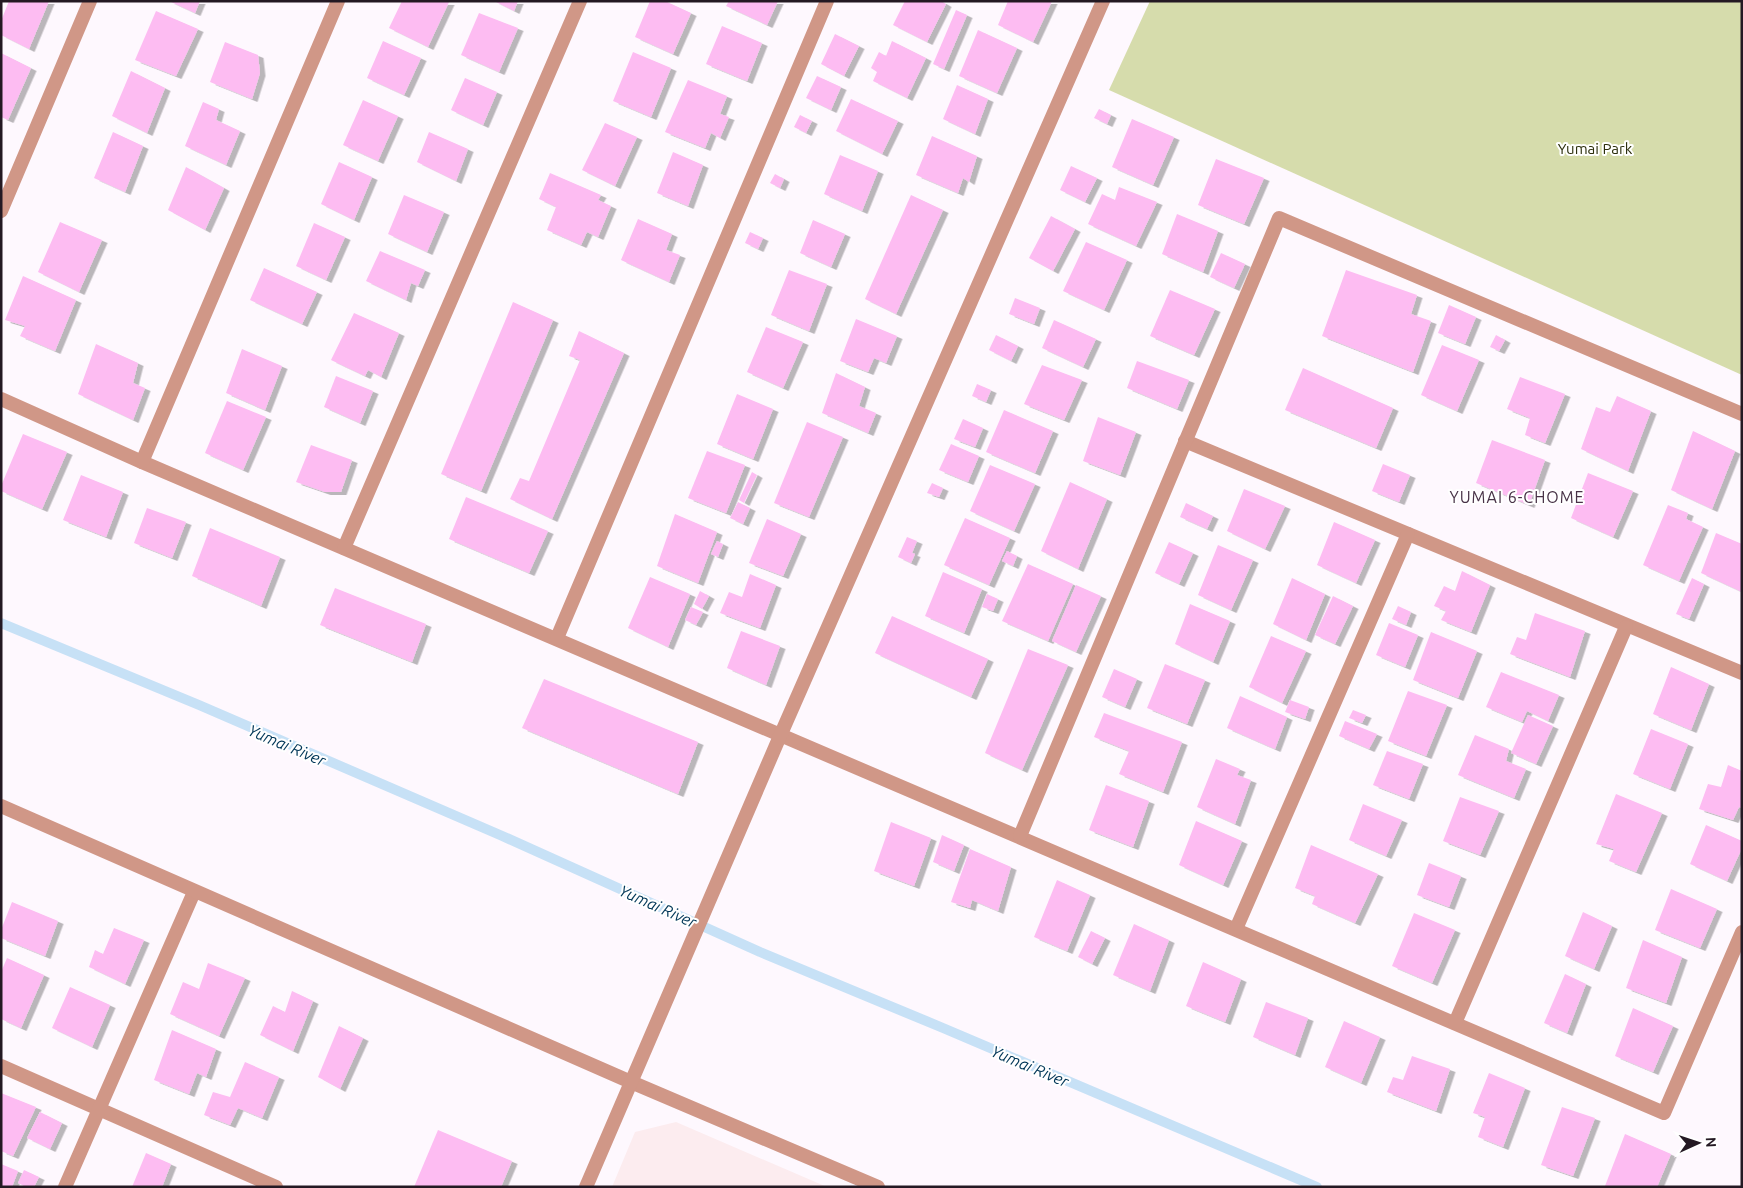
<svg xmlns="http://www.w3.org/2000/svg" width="1743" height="1188" font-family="Ubuntu,sans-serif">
<defs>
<filter id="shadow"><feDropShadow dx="5.5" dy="3" stdDeviation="0" flood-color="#0004"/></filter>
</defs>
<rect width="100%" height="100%" fill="#fef8fe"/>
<polygon fill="#fcecef" points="676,1122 827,1187 612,1187 635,1132"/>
<polygon fill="#d6dcac" points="1150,1 1742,1 1742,375 1109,90"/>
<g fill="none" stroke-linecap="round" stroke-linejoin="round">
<polyline stroke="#c7e1f6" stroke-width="10" points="1,623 199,705 500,835 760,952 943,1028 1317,1187"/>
</g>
<g fill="#fdbcf2" filter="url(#shadow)">
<polygon points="9,1 49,1 29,49 1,35 1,21"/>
<polygon points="169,1 200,1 195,13"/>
<polygon points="402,1 449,2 428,47 389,28"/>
<polygon points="494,1 518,1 514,11"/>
<polygon points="650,1 665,1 691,13 673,54 635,37"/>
<polygon points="729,1 778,1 767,25 726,6"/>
<polygon points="905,1 941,1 946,4 927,42 893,25"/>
<polygon points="1008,1 1052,1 1033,42 998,25"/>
<polygon points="956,10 967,15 944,69 933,64"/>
<polygon points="156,11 198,29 176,76 135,60"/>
<polygon points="479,13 518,28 499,72 461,55"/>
<polygon points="722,26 762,43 747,81 706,64"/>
<polygon points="978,30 1017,48 997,93 959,76"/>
<polygon points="835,34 859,46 844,76 821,64"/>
<polygon points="383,41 421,58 404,95 367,78"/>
<polygon points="892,41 926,58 907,98 873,81 877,72 871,68 879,52 886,56"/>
<polygon points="225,42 258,55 260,73 252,99 210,82"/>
<polygon points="633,52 671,68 651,117 613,101"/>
<polygon points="1,53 31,68 8,120 1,117"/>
<polygon points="131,71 165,88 147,133 112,116"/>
<polygon points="817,76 841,87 831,110 806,98"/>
<polygon points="465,78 497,92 483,125 451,110"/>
<polygon points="688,80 727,96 720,114 729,117 720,138 711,133 705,148 665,132"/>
<polygon points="957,85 988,99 975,134 943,119"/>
<polygon points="851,99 898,121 882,154 836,131"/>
<polygon points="363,100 398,116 378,161 343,145"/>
<polygon points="203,102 219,109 216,120 240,131 226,165 185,146"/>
<polygon points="1099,109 1111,115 1107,124 1094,118"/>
<polygon points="800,115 812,121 806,133 794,127"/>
<polygon points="1132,119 1174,137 1153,185 1112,167"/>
<polygon points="605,123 637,137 615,186 582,170"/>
<polygon points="113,132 143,146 125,192 94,178"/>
<polygon points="429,132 468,149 456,181 417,162"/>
<polygon points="932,136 977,156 969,182 963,178 958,193 916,175"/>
<polygon points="673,152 703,165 688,206 657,193"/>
<polygon points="840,155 878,171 862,211 824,194"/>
<polygon points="1216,159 1264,178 1244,224 1198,205"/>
<polygon points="339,162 372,177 354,220 321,204"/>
<polygon points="1071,166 1097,178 1085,202 1060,190"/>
<polygon points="186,167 224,188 205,230 168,210"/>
<polygon points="550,173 601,195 598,200 611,206 598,237 587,232 581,245 547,230 556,207 539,199"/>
<polygon points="775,174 784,179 780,188 770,183"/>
<polygon points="1119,187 1157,202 1136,246 1088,224 1102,194 1115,200"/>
<polygon points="404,195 444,212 427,252 388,234"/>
<polygon points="911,195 943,210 896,314 865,299"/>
<polygon points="1177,214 1218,231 1203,272 1162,254"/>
<polygon points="1051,216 1075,229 1053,271 1029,258"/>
<polygon points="638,219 672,234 666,250 680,255 669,282 621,260"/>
<polygon points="813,220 845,234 831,267 800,253"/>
<polygon points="60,222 102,240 79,292 38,272"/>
<polygon points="314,223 345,237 326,280 296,266"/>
<polygon points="750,232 763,238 758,249 745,243"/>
<polygon points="1086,242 1127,260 1104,310 1063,291"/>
<polygon points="380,251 425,270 418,286 411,283 406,300 366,281"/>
<polygon points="1221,253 1245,264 1234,288 1210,277"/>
<polygon points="264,268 317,292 302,324 250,300"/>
<polygon points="789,270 827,284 809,331 771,315"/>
<polygon points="1346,270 1417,295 1411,314 1431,321 1413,372 1322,336"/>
<polygon points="23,276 76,300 55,351 20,336 25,326 5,320"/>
<polygon points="1170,290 1215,309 1194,355 1150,336"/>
<polygon points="1015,298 1040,308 1034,324 1009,314"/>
<polygon points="513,302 553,320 481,491 441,474"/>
<polygon points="1449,305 1476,317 1465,344 1438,333"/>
<polygon points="354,313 399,333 381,377 368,370 365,376 331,360"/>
<polygon points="856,319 897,336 886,363 874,358 868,372 840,361"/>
<polygon points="1054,320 1096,339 1083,367 1042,348"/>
<polygon points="766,327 803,342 783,388 747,372"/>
<polygon points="579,331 624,353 552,519 510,499 520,478 529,481 580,360 569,356"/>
<polygon points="996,335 1018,346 1011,361 989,350"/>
<polygon points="1496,335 1505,340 1499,351 1490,347"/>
<polygon points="96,344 138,363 133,383 145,388 133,420 78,394"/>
<polygon points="1442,345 1479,360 1457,411 1421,395"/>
<polygon points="242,349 282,366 265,410 226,393"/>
<polygon points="1137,361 1189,380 1177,409 1127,388"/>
<polygon points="1042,365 1082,380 1064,420 1024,404"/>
<polygon points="1303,368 1393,408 1376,448 1285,410"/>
<polygon points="836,373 865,387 859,406 876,413 868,433 822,413"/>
<polygon points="336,376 373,391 360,423 324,407"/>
<polygon points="1520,377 1565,394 1545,443 1525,435 1530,418 1507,409"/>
<polygon points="977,384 991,390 986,402 972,396"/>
<polygon points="737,394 773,409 753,459 717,444"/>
<polygon points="1617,396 1651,411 1628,471 1581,449 1596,407 1610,412"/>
<polygon points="227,401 266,417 243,470 205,453"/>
<polygon points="1004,410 1053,431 1035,473 986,452"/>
<polygon points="1098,417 1136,432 1120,475 1083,461"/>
<polygon points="963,419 983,428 975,447 954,439"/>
<polygon points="807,422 843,437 809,517 774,503"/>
<polygon points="1693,431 1735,451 1712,509 1671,490"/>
<polygon points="23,434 67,452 42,509 1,491 1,486"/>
<polygon points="1492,440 1545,460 1529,505 1476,483"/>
<polygon points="951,444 979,456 968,482 939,470"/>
<polygon points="311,445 352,460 341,492 325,492 296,482"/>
<polygon points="707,451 745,465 726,513 688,498"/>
<polygon points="1383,464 1410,475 1399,502 1372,491"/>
<polygon points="990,465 1035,484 1014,531 970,511"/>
<polygon points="752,472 757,475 744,503 739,500"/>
<polygon points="1588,473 1633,491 1613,537 1571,518"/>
<polygon points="81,475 123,492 106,537 63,520"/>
<polygon points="1070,482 1107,499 1078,569 1041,551"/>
<polygon points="932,483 943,488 939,497 927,493"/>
<polygon points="1244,489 1285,506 1265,549 1227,531"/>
<polygon points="466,497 548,531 529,573 449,539"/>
<polygon points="738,502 750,508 743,524 730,518"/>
<polygon points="1186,503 1213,516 1207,529 1180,517"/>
<polygon points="1668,505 1688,513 1686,519 1703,527 1679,581 1643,565"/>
<polygon points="147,508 186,522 172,558 134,543"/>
<polygon points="675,514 717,532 698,583 657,566"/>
<polygon points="965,518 1010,538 989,585 944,565"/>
<polygon points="767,519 801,534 783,576 749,563"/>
<polygon points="1334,522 1375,540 1356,583 1317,565"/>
<polygon points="210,528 280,557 261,606 192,576"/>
<polygon points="1716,533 1742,544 1742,592 1701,573"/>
<polygon points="907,537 917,541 912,553 915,554 911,563 898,557"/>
<polygon points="717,541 723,544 718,557 711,554"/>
<polygon points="1169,542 1193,553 1179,584 1155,573"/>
<polygon points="1218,545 1253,560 1231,610 1198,595"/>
<polygon points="1007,551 1017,556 1013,566 1002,561"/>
<polygon points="1028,564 1073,584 1048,641 1002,621"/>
<polygon points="1462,571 1490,585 1471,632 1441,620 1446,611 1434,606 1444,586 1455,591"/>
<polygon points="943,572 982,589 964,633 925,616"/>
<polygon points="750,574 776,585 760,628 720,613 729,592 742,597"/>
<polygon points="650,577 690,594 668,647 628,628"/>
<polygon points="1292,578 1325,594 1306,640 1273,624"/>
<polygon points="1692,578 1704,584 1689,619 1676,614"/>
<polygon points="1076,585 1101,596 1076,652 1052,641"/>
<polygon points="335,588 426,624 412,662 320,625"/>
<polygon points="700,591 709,596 702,609 694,604"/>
<polygon points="987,594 998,599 993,611 982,607"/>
<polygon points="1333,596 1353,606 1335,644 1315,635"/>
<polygon points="1190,604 1230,621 1213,662 1175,644"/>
<polygon points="1398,606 1411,612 1406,625 1392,619"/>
<polygon points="691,607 703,612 696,625 685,620"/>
<polygon points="1535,613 1585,631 1570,677 1510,654 1517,637 1526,640"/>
<polygon points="892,616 988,659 971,697 875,653"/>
<polygon points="1389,623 1418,635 1405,667 1376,655"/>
<polygon points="741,631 780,646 766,685 727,668"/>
<polygon points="1431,632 1477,651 1458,698 1413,680"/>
<polygon points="1271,636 1306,651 1282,703 1249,687"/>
<polygon points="1028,649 1068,665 1022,770 985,753"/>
<polygon points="1165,664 1205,680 1187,724 1147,708"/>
<polygon points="1671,667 1709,684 1691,730 1653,714"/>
<polygon points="1114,669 1137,679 1125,707 1102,697"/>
<polygon points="1501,672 1559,695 1548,721 1527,711 1522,722 1486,707"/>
<polygon points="544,679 698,742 678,794 522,728"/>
<polygon points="1408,691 1447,705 1426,756 1388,741"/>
<polygon points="1240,696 1287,717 1275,749 1227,728"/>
<polygon points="1290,700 1309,707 1305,719 1285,712"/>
<polygon points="1353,710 1366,715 1362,723 1349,718"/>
<polygon points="1104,713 1182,742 1163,792 1119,774 1129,751 1094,737"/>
<polygon points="1528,715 1553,726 1536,764 1511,753"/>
<polygon points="1345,721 1377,734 1369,749 1339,736"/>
<polygon points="1651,729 1688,744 1670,789 1633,774"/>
<polygon points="1475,735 1509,749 1506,761 1526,769 1514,798 1458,775"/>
<polygon points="1387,751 1423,764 1409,799 1373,785"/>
<polygon points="1216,759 1240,769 1237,775 1251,780 1235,824 1197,807"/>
<polygon points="1728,765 1742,771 1742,808 1739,807 1733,820 1699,809 1708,784 1721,787"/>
<polygon points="1106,785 1149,801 1133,847 1089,830"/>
<polygon points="1616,794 1662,813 1636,872 1609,861 1614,849 1596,844"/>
<polygon points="1460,797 1499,811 1480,855 1443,841"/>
<polygon points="1363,804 1402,820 1386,856 1349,840"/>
<polygon points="1196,821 1242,841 1223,885 1179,865"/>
<polygon points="891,822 931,838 914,886 874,871"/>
<polygon points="1706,825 1742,841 1742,848 1727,881 1690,864"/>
<polygon points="942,835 964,845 954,871 933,862"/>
<polygon points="1311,845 1378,874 1355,923 1312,904 1315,896 1295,888"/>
<polygon points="970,849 1011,867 998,911 972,900 970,908 951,902"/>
<polygon points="1429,863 1461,876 1449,907 1417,895"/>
<polygon points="1057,880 1090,895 1067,951 1034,937"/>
<polygon points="1671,889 1717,909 1700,948 1655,930"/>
<polygon points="12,902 58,921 45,956 1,938 1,930"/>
<polygon points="1583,912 1612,926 1594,969 1565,956"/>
<polygon points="1414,913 1455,930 1432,983 1392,966"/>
<polygon points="1134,924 1169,940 1150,991 1113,975"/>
<polygon points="114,928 144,940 125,984 89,967 95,950 103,954"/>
<polygon points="1091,931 1105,938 1092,964 1078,957"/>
<polygon points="1643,940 1682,957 1666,1003 1626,988"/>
<polygon points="7,958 44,975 21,1028 1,1019 1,972"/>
<polygon points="1203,962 1241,979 1225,1022 1186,1006"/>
<polygon points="208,963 245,978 219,1036 170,1014 183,982 199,989"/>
<polygon points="1565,974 1586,984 1567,1033 1544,1023"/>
<polygon points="70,987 110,1005 92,1047 52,1028"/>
<polygon points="292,991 313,1001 293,1051 260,1035 273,1006 285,1012"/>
<polygon points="1266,1002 1308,1018 1295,1055 1253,1037"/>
<polygon points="1633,1008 1673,1026 1653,1072 1615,1056"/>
<polygon points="1344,1021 1380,1037 1361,1083 1325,1067"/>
<polygon points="339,1026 363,1038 340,1089 318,1077"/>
<polygon points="172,1030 216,1049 206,1077 197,1073 189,1094 154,1080"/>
<polygon points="1412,1056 1450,1069 1436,1111 1387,1092 1393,1077 1403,1080"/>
<polygon points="245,1062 279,1077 262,1118 238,1108 230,1125 204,1115 213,1092 230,1097"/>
<polygon points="1489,1073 1525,1088 1503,1147 1478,1137 1485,1117 1473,1113"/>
<polygon points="1,1093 36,1107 13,1156 1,1151"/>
<polygon points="1562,1107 1595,1118 1573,1176 1541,1165"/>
<polygon points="40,1112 62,1123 50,1149 27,1138"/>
<polygon points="438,1130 512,1161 501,1187 414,1187"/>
<polygon points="1625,1134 1671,1154 1657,1187 1605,1186"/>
<polygon points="146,1153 171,1164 162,1187 132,1187"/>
<polygon points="1,1164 18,1171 12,1187 1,1187"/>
<polygon points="24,1170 39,1177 34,1187 26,1187 18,1183"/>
</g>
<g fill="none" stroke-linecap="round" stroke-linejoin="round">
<g stroke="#d09787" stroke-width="14">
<polyline points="1,211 90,1"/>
<polyline points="1,399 142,462 1664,1113 1742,932"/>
<polyline points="1185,441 1742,673"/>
<polyline points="142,462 338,1"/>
<polyline points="344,548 580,1"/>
<polyline points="557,638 827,1"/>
<polyline points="1020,836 1279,218 1742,414"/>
<polyline points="1236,929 1408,534"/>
<polyline points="1455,1023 1626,627"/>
<polyline points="1,1066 276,1187"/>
<polyline points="65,1187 194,892"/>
</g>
<g stroke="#d09787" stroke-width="14">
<polyline points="1,806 631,1082 878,1187"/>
<polyline points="586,1187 777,743 1103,1"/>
</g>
</g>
<g text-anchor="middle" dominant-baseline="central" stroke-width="4" stroke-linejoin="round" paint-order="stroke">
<g font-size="15" fill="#2b2e0c" stroke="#fff">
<text x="1595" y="148">Yumai Park</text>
</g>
<g font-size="16" letter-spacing="1" fill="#483247" stroke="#fff">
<text x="1517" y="497">YUMAI 6-CHOME</text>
</g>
<g font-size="16" font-style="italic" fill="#003657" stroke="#fff">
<text transform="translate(287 745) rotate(23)">Yumai River</text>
<text transform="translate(658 906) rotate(24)">Yumai River</text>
<text transform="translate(1030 1066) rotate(23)">Yumai River</text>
</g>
</g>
<rect width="1743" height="1188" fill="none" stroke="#241923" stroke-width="5"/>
<g transform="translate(1698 1143) rotate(87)" stroke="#ffffff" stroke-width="4" paint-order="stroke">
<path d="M0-4L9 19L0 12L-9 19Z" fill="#241923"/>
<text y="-8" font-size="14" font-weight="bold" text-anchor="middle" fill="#241923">N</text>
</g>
</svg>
